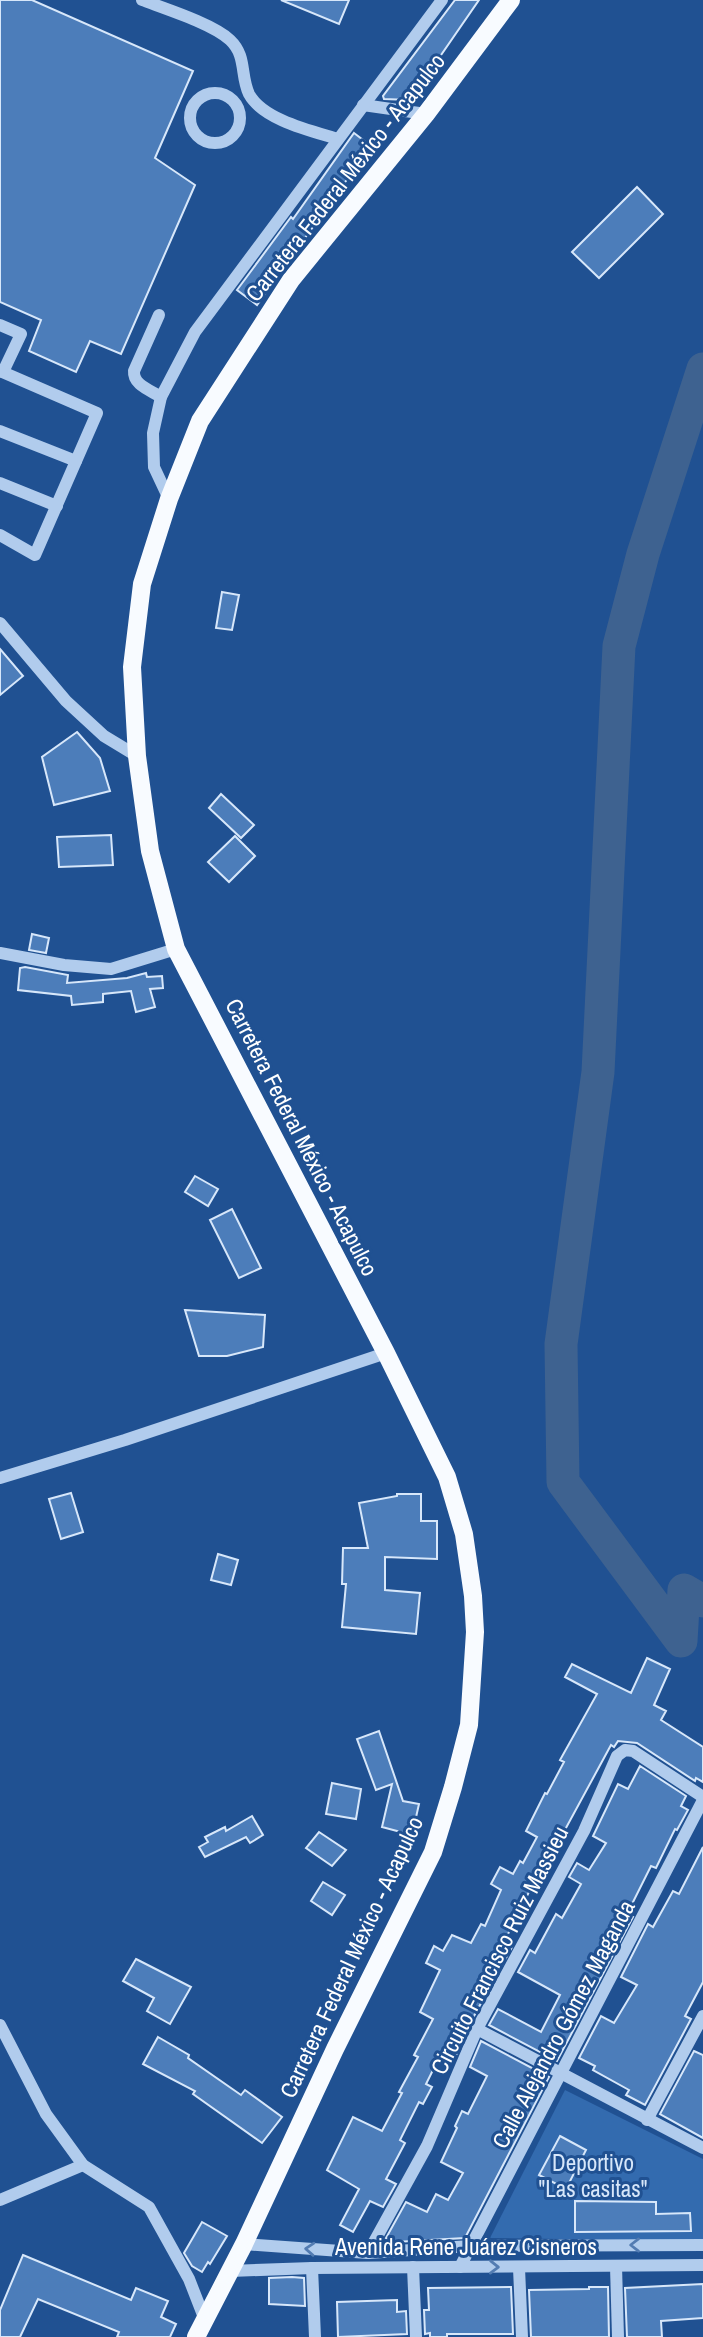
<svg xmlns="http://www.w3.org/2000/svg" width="703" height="2337" font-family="'Archivo Narrow',sans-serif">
<rect width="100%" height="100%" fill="#205192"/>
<polygon fill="#336baf" points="565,2090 703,2159 703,2241 490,2238"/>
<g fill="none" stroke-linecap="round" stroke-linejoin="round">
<polyline stroke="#3e6290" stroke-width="33" points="703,369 643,554 619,646 598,1072 561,1344 563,1482 681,1641 684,1590 703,1601"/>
</g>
<g fill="#4c7dba" stroke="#d7e7fa" stroke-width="2">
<polygon points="0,0 32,0 193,71 155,158 195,185 121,354 90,341 76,372 29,351 41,320 0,302"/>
<polygon points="281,0 349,0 339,24"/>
<polygon points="455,0 479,0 410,100 384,99 383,96"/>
<polygon points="354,133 371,146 257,305 237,290 291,217 293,219"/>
<polygon points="637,187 663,214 599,278 572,252"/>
<polygon points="222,592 239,595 232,630 216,628"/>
<polygon points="0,649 23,676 0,695"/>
<polygon points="77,732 100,758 110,791 54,805 42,757"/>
<polygon points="221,794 254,825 241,838 209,808"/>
<polygon points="111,835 113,865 59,867 57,837"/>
<polygon points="235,836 255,856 229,882 208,862"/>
<polygon points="32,934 49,938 46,953 29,950"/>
<polygon points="25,967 68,975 67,983 127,978 146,973 147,977 162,976 163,988 150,989 155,1007 136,1012 131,991 103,994 103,1002 72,1005 71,996 18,990 20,968"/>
<polygon points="195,1176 218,1189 208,1206 185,1192"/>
<polygon points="232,1209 261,1268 239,1278 210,1220"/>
<polygon points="185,1310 265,1315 263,1347 227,1356 199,1356"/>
<polygon points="71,1493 83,1532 61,1539 49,1499"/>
<polygon points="397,1494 421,1494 421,1521 437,1521 437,1559 385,1557 385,1590 420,1593 416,1634 342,1627 346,1584 342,1584 343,1548 368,1548 359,1503 397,1496"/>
<polygon points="218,1554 238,1560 231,1585 211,1580"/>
<polygon points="647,1658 670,1669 654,1705 666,1711 661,1720 703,1747 703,1782 696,1778 695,1781 637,1743 618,1741 614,1747 611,1745 560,1839 554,1836 541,1863 543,1864 504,1942 512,1947 469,2025 454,2060 450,2057 448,2061 440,2056 426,2084 432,2087 423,2104 419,2102 400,2140 405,2143 386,2179 396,2184 383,2207 370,2201 353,2232 340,2225 359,2189 327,2170 353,2117 382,2131 402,2093 399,2092 418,2057 414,2055 433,2019 420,2012 440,1970 426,1963 434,1946 443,1951 452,1935 471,1943 481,1924 485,1926 501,1890 491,1884 500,1867 513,1874 520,1861 523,1863 537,1837 526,1831 545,1793 547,1794 564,1762 560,1760 597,1694 565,1677 572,1664 631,1693"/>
<polygon points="379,1731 403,1801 419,1804 412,1835 382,1827 392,1784 376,1790 357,1739"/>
<polygon points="640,1766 686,1796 681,1806 688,1810 677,1830 675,1829 656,1868 651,1866 627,1914 633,1917 557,2061 489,2025 498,2009 541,2032 560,1995 518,1972 530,1950 535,1953 556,1914 562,1918 581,1884 569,1877 577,1863 589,1870 606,1843 593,1836 618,1784 628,1789"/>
<polygon points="332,1783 361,1789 356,1819 326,1814"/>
<polygon points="252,1816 263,1835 250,1843 246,1837 205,1857 199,1847 208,1842 205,1837 225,1827 226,1831"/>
<polygon points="319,1832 346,1850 332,1866 306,1848"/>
<polygon points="703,1847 703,1982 685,2016 691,2019 645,2105 626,2095 629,2090 593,2070 595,2066 579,2058 601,2016 614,2023 637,1985 621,1977 648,1924 653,1927 673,1891 679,1894"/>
<polygon points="323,1882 345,1895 332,1915 311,1901"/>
<polygon points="136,1959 191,1987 170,2024 147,2011 154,1998 123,1981"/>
<polygon points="158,2037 189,2055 188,2058 241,2095 245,2090 282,2117 262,2143 193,2094 195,2091 143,2064"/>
<polygon points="481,2041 549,2077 465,2238 395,2242 386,2238 406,2202 427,2212 436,2194 448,2200 463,2173 441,2162 457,2128 455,2126 462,2111 468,2114 487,2076 470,2067"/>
<polygon points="694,2051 703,2055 703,2138 660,2114"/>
<polygon points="560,2136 586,2150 566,2189 539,2175"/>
<polygon points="575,2201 656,2202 656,2214 690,2213 691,2231 575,2232"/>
<polygon points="202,2222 227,2236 210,2264 208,2262 202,2272 192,2266 184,2253"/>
<polygon points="23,2255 131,2300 136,2288 168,2301 161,2317 176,2324 170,2337 117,2337 119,2332 38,2299 20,2337 0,2337 0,2310"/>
<polygon points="292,2277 304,2278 305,2306 269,2304 269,2278"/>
<polygon points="703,2284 703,2318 661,2321 662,2337 627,2337 625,2288"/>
<polygon points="511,2287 513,2334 447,2334 447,2337 430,2337 430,2333 425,2334 424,2310 429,2310 428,2288"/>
<polygon points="589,2287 608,2287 609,2337 531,2337 529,2290 589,2289"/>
<polygon points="397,2300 397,2312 406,2311 407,2334 338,2337 337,2302"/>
</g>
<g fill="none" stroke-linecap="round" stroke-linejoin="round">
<g stroke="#b1cced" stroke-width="12">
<path d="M142,0c24,9 71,24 88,40 17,16 10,35 19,54 14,26 63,37 89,45"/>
<circle cx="215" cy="118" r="25"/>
<polyline points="363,105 426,114"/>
<path d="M159,315l-25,56c-1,14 16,19 27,26"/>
<polyline points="0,325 21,334 3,372"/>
<polyline points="0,371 97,413 35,555 0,535"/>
<polyline points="0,431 76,461"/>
<polyline points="0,483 57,506"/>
<polyline points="169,499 154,467 153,433 161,397 195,332 442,0"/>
<polyline points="0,623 66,701 104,736 137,756"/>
<polyline points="0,953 64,965 111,969 176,949"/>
<polyline points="0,1478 125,1440 386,1353"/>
<polyline points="0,2025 46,2114 83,2165 149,2207 189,2279 205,2320"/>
<polyline points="477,2029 703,2148"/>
<polyline points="647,2120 703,2016"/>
<polyline points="0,2200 83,2165"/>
<polyline points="244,2244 368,2253 470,2246 703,2245"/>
<polyline points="368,2253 427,2146 477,2029 584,1831 617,1756 625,1750 633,1751 703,1797"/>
<polyline points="616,2266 618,2337"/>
<polyline points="413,2267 416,2337"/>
<polyline points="460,2267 703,1800"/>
<polyline points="312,2268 315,2337"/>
<polyline points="519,2268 522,2337"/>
<polyline points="230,2271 312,2268 703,2265"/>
</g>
<polyline stroke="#f8fbff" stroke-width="18" points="196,2337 244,2244 335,2049 433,1852 453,1787 469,1725 475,1632 473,1596 464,1534 447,1477 386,1353 176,949 150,851 137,756 132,667 142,584 169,499 200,421 291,280 426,114 511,0"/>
</g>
<defs><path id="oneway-chevron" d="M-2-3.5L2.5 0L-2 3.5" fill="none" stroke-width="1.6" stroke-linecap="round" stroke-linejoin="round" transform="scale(1.75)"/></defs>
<g stroke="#537cb2">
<use href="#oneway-chevron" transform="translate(635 2245) rotate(180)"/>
<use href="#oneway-chevron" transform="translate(310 2249) rotate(-176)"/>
<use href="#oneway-chevron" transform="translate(494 2267) rotate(1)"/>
</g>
<g text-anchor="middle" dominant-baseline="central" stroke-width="6" stroke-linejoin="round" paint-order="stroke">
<g font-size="23" fill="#fff" stroke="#205192">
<text transform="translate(345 177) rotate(-52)">Carretera Federal México - Acapulco</text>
<text transform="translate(302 1137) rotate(63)">Carretera Federal México - Acapulco</text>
<text transform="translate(499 1950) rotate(-63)">Circuito Francisco Ruiz Massieu</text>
<text transform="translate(351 1957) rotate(-65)">Carretera Federal México - Acapulco</text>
<text transform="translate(563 2024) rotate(-62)">Calle Alejandro Gómez Maganda</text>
<text x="466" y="2246">Avenida Rene Juárez Cisneros</text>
</g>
<g font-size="23" fill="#d7e7fa" stroke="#205192">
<text x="593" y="2162">Deportivo<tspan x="593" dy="26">"Las casitas"</tspan></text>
</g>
</g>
</svg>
